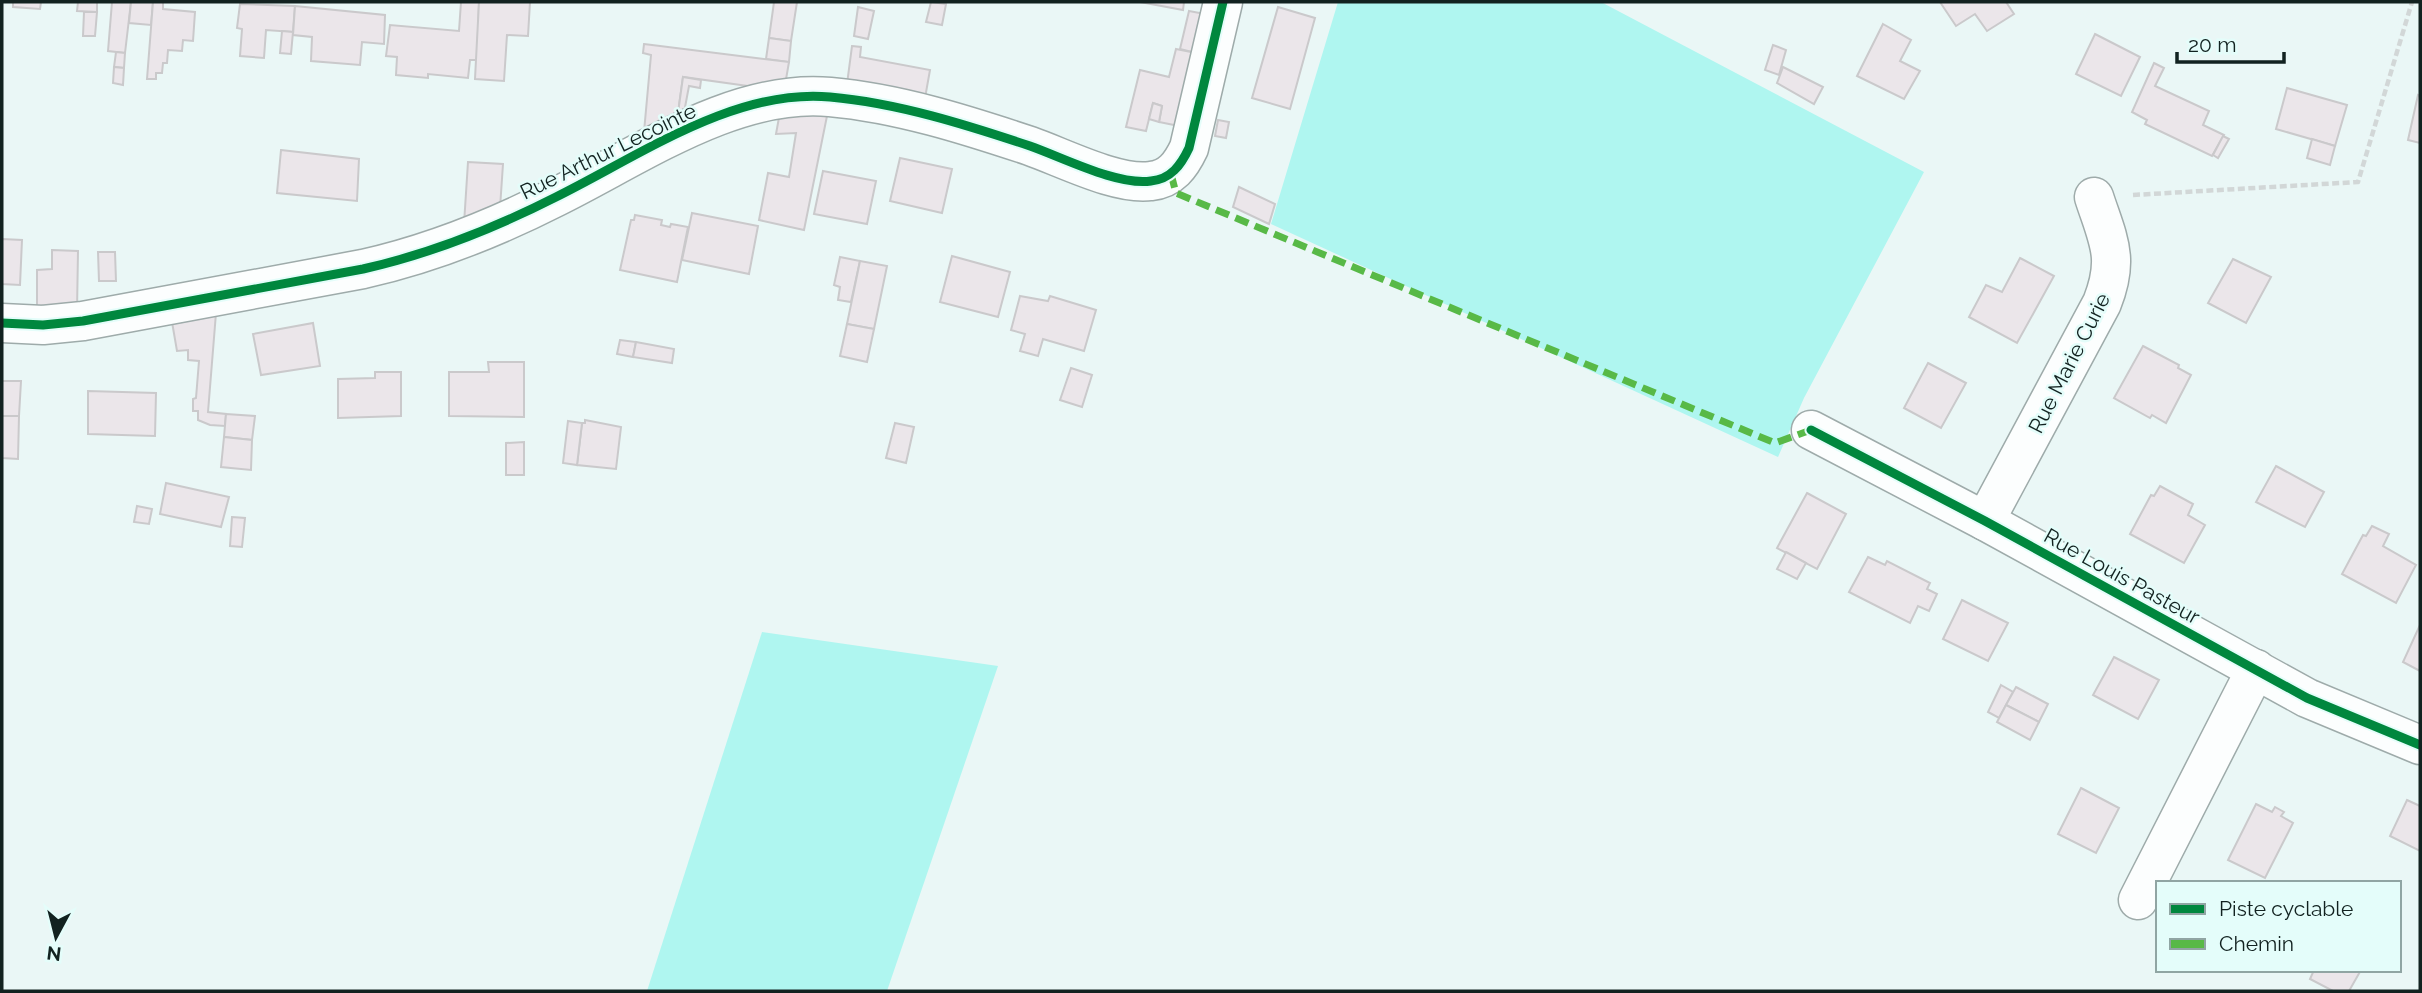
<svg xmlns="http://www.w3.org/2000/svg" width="2422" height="993" font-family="Raleway,sans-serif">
<rect width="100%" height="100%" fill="#eaf7f6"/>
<g fill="#aff6f0">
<polygon points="1338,2 1601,2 1924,172 1804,398 1778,457 1271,224"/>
<polygon points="762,632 998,666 887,991 647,991"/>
</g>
<g fill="#ebe6ea" stroke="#cac9cb" stroke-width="2">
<polygon points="13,2 41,2 40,9 13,7"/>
<polygon points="78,2 97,2 97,12 77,11"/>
<polygon points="112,2 131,2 125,53 108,51"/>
<polygon points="131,2 153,2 151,25 129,23"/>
<polygon points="153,2 163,2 163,9 195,12 193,41 183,40 182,51 168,50 167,63 163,63 162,73 156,73 156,79 147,79"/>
<polygon points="461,2 479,2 477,60 470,60 468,78 428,74 428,78 396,75 397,57 386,56 390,25 459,31"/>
<polygon points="479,2 530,2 528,36 507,35 504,81 475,79"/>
<polygon points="774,2 797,2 791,41 769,38"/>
<polygon points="931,2 946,4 942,25 926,22"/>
<polygon points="1140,2 1184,2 1183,10"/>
<polygon points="1940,2 2006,2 2014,14 1987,31 1975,14 1956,26"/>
<polygon points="240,4 295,6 293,32 266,30 264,58 240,56 242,29 237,28"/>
<polygon points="295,6 385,15 384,44 362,42 360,65 311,61 312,37 293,35"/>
<polygon points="858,7 874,11 868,39 854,36"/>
<polygon points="1278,7 1315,18 1290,109 1252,98"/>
<polygon points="1189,11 1205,14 1196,53 1180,49"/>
<polygon points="84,12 97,12 95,36 83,36"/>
<polygon points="1883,24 1911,40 1900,61 1920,71 1904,99 1857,76"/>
<polygon points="282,31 293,32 291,54 280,53"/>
<polygon points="2095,34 2140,57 2121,96 2076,74"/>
<polygon points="769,38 791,41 789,62 766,59"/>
<polygon points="644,44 789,62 784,91 683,77 677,120 644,132 651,55 643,53"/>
<polygon points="1773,45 1786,50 1779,75 1765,70"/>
<polygon points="852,46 861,47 860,57 930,70 925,98 847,84"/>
<polygon points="1176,49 1196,53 1179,126 1159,122 1162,106 1153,103 1146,131 1126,127 1140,70 1169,77"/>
<polygon points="116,52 125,53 124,68 114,67"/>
<polygon points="2154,63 2164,68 2155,86 2209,111 2203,125 2224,135 2212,156 2145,124 2147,120 2132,112"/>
<polygon points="114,67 124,68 123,85 113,83"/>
<polygon points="1783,67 1823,87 1814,104 1777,83"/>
<polygon points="683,77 701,80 700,88 689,86 683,118 677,120"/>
<polygon points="2287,88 2347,105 2335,146 2276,129"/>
<polygon points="2418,95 2420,96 2420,143 2408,140"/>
<polygon points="1153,103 1162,106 1159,122 1149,119"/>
<polygon points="828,111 804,230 759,220 768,173 789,177 796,133 776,134 780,112"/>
<polygon points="1218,120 1229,122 1226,138 1215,136"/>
<polygon points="2223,136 2229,139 2218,158 2213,155"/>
<polygon points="2312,139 2335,146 2330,165 2307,158"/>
<polygon points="281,150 359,159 357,201 277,193"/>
<polygon points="900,158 952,169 942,213 890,201"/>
<polygon points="468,162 503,164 500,208 464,224"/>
<polygon points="823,171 876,181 867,224 814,214"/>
<polygon points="1239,187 1275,204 1269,224 1233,207"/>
<polygon points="692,213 758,226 749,274 682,260"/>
<polygon points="635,215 662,220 661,225 670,227 671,224 688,227 677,282 620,270 631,220 634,220"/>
<polygon points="2,239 22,240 20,285 2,284"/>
<polygon points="52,250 78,251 77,311 37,311 37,270 52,269"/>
<polygon points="98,252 115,252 116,281 99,281"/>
<polygon points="952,256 1010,272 998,317 940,302"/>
<polygon points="840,257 860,261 851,302 838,300 840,287 834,285"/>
<polygon points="2020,258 2054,276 2017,343 1969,317 1986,285 2002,292"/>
<polygon points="2233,259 2271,277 2246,323 2208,303"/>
<polygon points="860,261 887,266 874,329 847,324"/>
<polygon points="1020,296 1048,301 1050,296 1096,310 1084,351 1043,339 1038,356 1020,351 1025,334 1011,330"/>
<polygon points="216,313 208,412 226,414 225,426 210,425 198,420 198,411 193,411 193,399 196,398 199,361 188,360 188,350 177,351 172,322"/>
<polygon points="313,323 320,366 261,375 253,334"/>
<polygon points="847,324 874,329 867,362 840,356"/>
<polygon points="620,340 636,342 633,357 617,354"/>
<polygon points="636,342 674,349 672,363 633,357"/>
<polygon points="2143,346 2179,365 2178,368 2191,375 2166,423 2152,415 2150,418 2114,398"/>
<polygon points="488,362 524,362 524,417 449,416 449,372 489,372"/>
<polygon points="1928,363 1966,383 1941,428 1904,408"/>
<polygon points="1071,368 1092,375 1082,407 1060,400"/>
<polygon points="375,372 401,372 401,416 338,418 338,379 375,378"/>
<polygon points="2,381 21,381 19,416 2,416"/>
<polygon points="88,391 156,393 155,436 88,434"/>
<polygon points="226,414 255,416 252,440 224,437"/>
<polygon points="2,416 19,416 18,459 2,458"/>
<polygon points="585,420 621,427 616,469 577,465 582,423 585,423"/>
<polygon points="568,421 582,423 577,465 563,463"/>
<polygon points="895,423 914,427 906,463 886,458"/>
<polygon points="224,437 252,440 251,470 221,467"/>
<polygon points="524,442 524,475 506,475 506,443"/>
<polygon points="2276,466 2324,492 2305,527 2256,502"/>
<polygon points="166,483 229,497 221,527 160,514"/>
<polygon points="2160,486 2193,504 2188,515 2205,525 2184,563 2130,534 2151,495 2154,496"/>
<polygon points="1807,493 1846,514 1817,569 1777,548"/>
<polygon points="137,506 152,509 149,524 134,522"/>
<polygon points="232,517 245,518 242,547 230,546"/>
<polygon points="2372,526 2389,534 2383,546 2416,565 2396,603 2342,574 2363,535 2366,536"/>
<polygon points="1786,552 1806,563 1797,579 1777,569"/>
<polygon points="1868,557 1885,565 1887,561 1930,583 1927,589 1937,594 1929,611 1918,606 1910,623 1849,592"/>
<polygon points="1962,600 2008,623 1988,661 1943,639"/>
<polygon points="2420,625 2420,671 2403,662"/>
<polygon points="2114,657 2159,680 2138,719 2093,695"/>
<polygon points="2001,685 2013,692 1999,718 1988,712"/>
<polygon points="2016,687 2048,704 2039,722 2006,705"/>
<polygon points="2006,705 2039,722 2030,740 1997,722"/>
<polygon points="2081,788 2119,808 2096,853 2058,834"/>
<polygon points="2407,800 2420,806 2420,851 2390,836"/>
<polygon points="2256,804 2272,812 2275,807 2284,812 2281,816 2293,823 2265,878 2228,860"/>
<polygon points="2314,970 2361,970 2349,991 2333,991 2310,979"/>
</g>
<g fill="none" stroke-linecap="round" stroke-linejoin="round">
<g stroke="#9eabaa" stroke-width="41">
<g id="minor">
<path d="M2,323l41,2 40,-4 280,-52c67,-15 132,-41 193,-72 83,-41 179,-109 274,-100 68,6 137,28 200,49 34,12 88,40 121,35 20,-2 30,-16 38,-33l34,-146"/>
<polyline points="1811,430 1985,521 2307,698 2420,745"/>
<path d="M1985,521l117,-218c18,-45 6,-63 -8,-106"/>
<polyline points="2138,900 2256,669"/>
</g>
</g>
<polyline stroke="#d2d7d7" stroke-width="4.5" stroke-dasharray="7 3.5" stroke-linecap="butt" points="2133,195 2358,182 2412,2"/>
<use href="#minor" stroke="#fcfefe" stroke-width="38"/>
<polyline stroke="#58b947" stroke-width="7" stroke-dasharray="14 7" stroke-linecap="butt" points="1171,174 1176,193 1775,443 1811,430"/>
<g stroke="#e4fdfa" stroke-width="13">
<g id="cycleway">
<path d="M2,323l41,2 40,-4 280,-52c67,-15 132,-41 193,-72 83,-41 179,-109 274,-100 68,6 137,28 200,49 34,12 88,40 121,35 20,-2 30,-16 38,-33l34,-146"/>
<polyline points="1811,430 1985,521 2307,698 2420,745"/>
</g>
</g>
<use href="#cycleway" stroke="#00873e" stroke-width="9"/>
</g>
<g text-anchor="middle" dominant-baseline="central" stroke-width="5" stroke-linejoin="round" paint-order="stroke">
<g font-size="21" fill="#122220" stroke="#e4fdfa">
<text transform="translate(608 151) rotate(-26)">Rue Arthur Lecointe</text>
<text transform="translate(2069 363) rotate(-63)">Rue Marie Curie</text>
<text transform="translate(2122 576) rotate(29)">Rue Louis Pasteur</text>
</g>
</g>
<rect width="2422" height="993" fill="none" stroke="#122220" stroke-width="7"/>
<rect x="2156" y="881" width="245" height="91" fill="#e4fdfa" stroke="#90a5a3" stroke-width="2"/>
<rect x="2170" y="904" width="35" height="10" fill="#00873e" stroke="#90a5a3" stroke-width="2"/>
<text x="2219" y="916" font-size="21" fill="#122220">Piste cyclable</text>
<rect x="2170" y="939" width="35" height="10" fill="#58b947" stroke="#90a5a3" stroke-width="2"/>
<text x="2219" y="951" font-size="21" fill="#122220">Chemin</text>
<g transform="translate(56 937) rotate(187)" stroke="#e4fdfa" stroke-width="5" paint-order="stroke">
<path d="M0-5L12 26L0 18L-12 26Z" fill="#122220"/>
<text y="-10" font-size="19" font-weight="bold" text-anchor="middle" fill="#122220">N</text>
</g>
<path d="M2177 52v10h107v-10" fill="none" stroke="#122220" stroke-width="3.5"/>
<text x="2188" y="52" font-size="21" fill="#122220" stroke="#e4fdfa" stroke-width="5" paint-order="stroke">20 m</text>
</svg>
